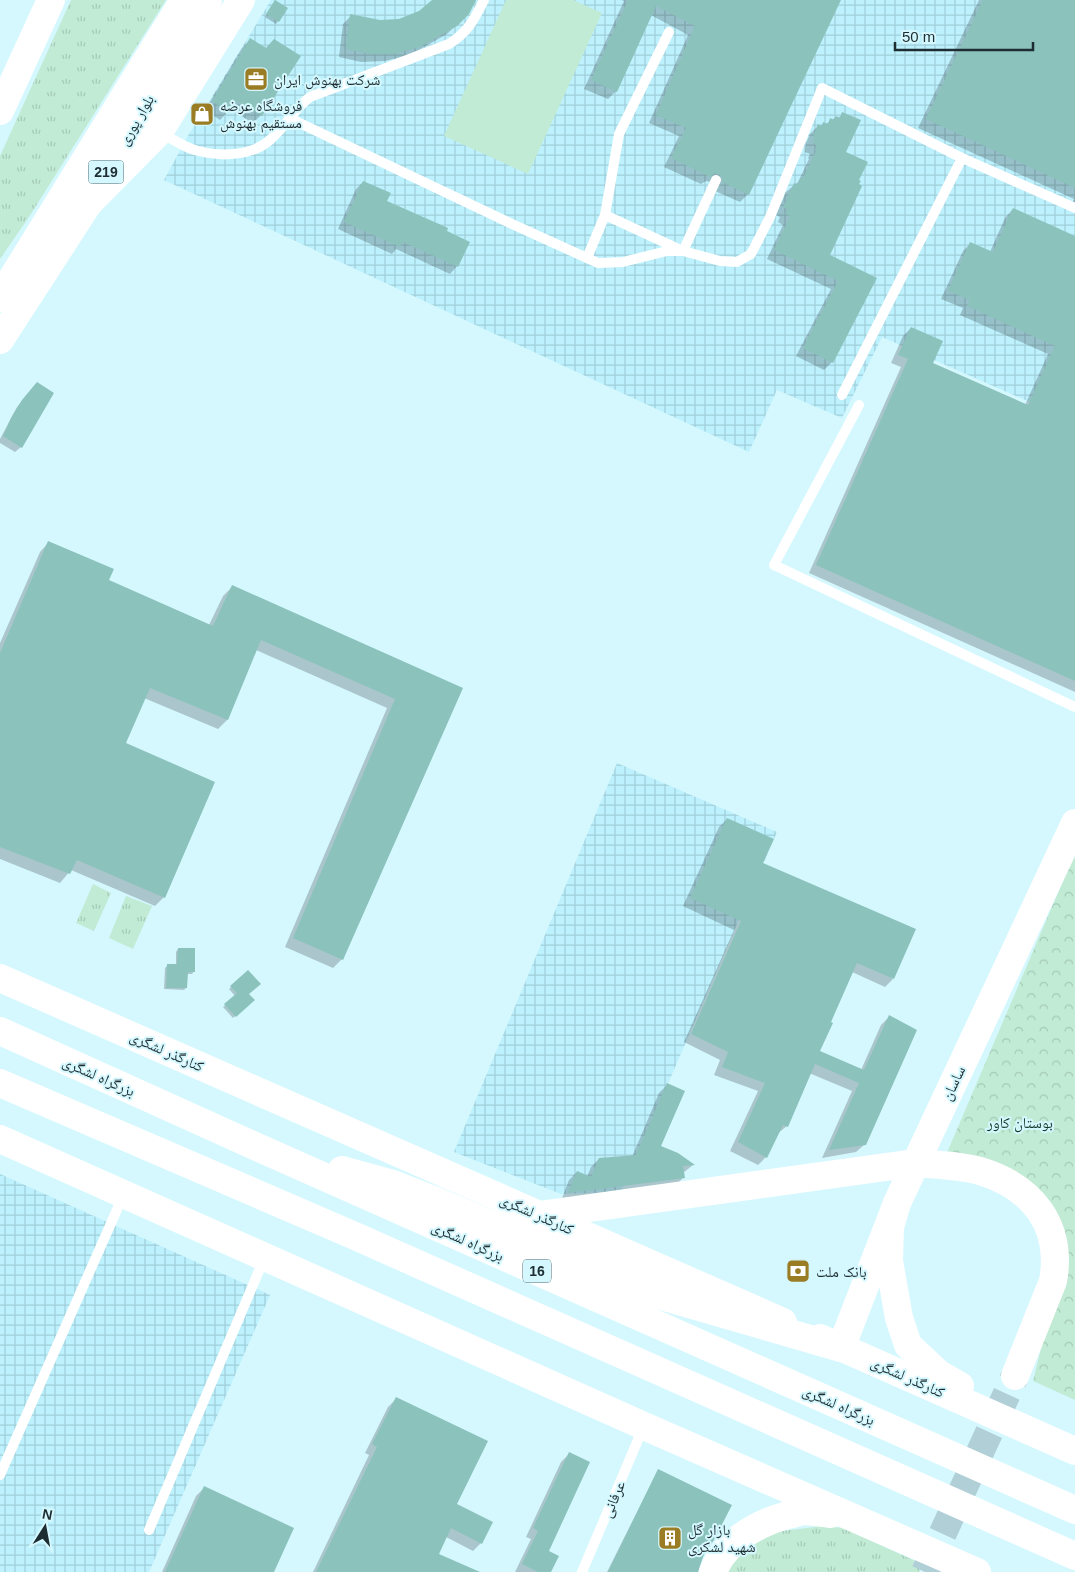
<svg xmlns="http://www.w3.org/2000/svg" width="1075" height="1572" font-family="Arial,'Noto Naskh Arabic',sans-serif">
<defs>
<pattern id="industrial-grid" width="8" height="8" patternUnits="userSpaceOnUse" patternTransform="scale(1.25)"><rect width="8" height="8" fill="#bcf1fd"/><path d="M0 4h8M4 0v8" fill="none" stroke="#a1cfd9"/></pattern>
<pattern id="grass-tufts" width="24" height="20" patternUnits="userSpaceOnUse" patternTransform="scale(1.25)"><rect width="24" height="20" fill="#c1ebd5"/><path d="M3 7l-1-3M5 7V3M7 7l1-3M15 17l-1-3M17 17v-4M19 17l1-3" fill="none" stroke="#a5cab7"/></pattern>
<pattern id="park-crowns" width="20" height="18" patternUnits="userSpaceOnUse" patternTransform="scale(1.25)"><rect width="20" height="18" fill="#c1ebd5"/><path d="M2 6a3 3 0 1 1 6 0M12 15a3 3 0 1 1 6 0" fill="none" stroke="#a5cab7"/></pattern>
</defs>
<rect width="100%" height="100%" fill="#d5f8ff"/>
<g fill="url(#industrial-grid)">
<polygon points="271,0 1075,0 1075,422 882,337 842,418 777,390 749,452 164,180 189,134"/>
<polygon points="617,763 777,832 621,1192 561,1194 454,1152"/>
<polygon points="0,1174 270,1295 149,1572 0,1572"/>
</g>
<g fill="url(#grass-tufts)">
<polygon points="71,0 166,0 29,217 0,259 0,156"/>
<polygon points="93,884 111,893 94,931 76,923"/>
<polygon points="126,896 152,906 133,949 109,938"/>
<polygon points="823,1526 843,1528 922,1564 919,1572 719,1572 741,1548 781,1531"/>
</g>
<polygon fill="url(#park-crowns)" points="1075,853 1075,1400 1033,1381 1055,1291 1054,1220 946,1155"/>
<polygon fill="#c1ebd5" points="506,0 573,0 602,13 528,174 444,136"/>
<g fill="#0003">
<polygon points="434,0 475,0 468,13 447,34 410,55 385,61 361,62 339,57 343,24 351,16 380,21 399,20 420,12"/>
<polygon points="621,0 840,0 748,194 740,202 715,191 711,182 706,181 701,184 664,167 679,136 649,123 688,35 651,15 616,91 608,99 584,89 624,1"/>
<polygon points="979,0 1075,0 1075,210 1070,208 1074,199 918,128"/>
<polygon points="273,4 278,21 276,24 265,17"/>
<polygon points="250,40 261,115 253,123 230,109 220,120 205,110 242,48"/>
<polygon points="843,114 844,152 858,180 829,255 875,278 832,362 824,370 796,356 831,289 767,259 783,225 778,222 780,217 776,215 786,192 798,182 809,159 808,158 810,154 805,152 806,143 810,134 818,126 820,127 824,123 826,124 836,117 838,118"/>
<polygon points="363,182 386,202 457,266 450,274 396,249 392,254 338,229 356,189"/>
<polygon points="1013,209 1075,237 1075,692 809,573 901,367 891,363 903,336 911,328 932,364 1025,405 1048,354 960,315 963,308 941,299 963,251 971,243 990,252 1005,218"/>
<polygon points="32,389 53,393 21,447 15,452 0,443 0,439 17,407"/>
<polygon points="48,543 108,581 209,625 223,596 232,587 461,689 342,959 333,968 285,947 387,708 256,650 227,720 218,729 144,698 124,744 164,897 155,906 71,870 60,883 0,859 0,643 40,552"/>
<polygon points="727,819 761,864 893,979 885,987 852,972 830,1023 819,1052 861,1070 881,1025 889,1017 865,1144 856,1152 822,1158 852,1091 809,1073 787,1126 777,1134 766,1157 758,1165 730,1151 758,1091 714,1075 720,1060 684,1042 734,930 683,906 719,827"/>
<polygon points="178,949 194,971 192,974 186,974 186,988 184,990 164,989 165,968 167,966 176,966 176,952"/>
<polygon points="248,971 247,994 253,1000 233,1018 223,1007 235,996 229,989"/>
<polygon points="667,1085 659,1147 677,1154 693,1165 683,1173 684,1177 676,1185 561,1201 569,1180 577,1172 587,1177 591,1167 599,1159 632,1157 659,1093"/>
<polygon points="396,1399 456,1505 481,1543 473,1551 446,1537 437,1554 477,1572 313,1572 369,1455 365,1453 388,1407"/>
<polygon points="569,1454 547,1552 550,1572 515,1572 531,1539 526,1537 561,1462"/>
<polygon points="658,1470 713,1540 698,1565 697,1572 607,1572"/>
<polygon points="204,1488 272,1572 162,1572 196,1496"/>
</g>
<g fill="#8bc2bc">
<polygon points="275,0 288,8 279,22 266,14"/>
<polygon points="432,0 476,0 469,14 457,26 420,47 394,54 369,54 346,49 350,14 380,20 399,19 419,11"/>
<polygon points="628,0 841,0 749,195 722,182 723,179 719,174 715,173 710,177 671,158 686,128 656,115 695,26 656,6 617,92 591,80"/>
<polygon points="983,0 1075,0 1075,188 926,119"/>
<polygon points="250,38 266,48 274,39 301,56 262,116 237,101 229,113 212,101"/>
<polygon points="842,112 861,120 846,152 868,162 859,180 861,181 859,184 862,186 830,255 877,278 833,363 803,348 838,281 774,250 790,216 785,214 787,209 783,207 794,183 798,185 801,177 803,178 816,151 815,150 817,146 813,143 814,134 818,124 822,126 823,122 828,124 830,118 834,120 836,116 840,118"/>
<polygon points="363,181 391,193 387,201 448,228 447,231 470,242 458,267 403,242 400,247 344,222"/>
<polygon points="1013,208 1075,236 1075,681 816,565 908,359 898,355 911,327 943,341 933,363 1028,405 1055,346 967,306 970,300 948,291 970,242 993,252"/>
<polygon points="37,382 54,393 22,448 3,436 11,418 22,400"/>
<polygon points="48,541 114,569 109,580 213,626 232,585 463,688 343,960 293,938 395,699 261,640 228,720 150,688 126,743 215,782 165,898 77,860 70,874 0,847 0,653"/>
<polygon points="727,818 774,839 763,863 916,929 894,979 857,963 831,1022 833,1023 820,1051 864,1070 889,1015 917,1030 866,1145 829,1150 859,1083 815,1064 788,1127 783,1125 767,1158 738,1142 765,1083 722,1067 728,1052 691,1034 741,921 690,898"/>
<polygon points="178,948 195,948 195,972 188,972 187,988 166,988 167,964 177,964"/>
<polygon points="248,970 261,984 249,994 255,1000 236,1017 224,1004 237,993 230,986"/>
<polygon points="667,1083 685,1091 661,1146 678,1153 695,1165 683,1166 685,1178 568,1193 577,1171 591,1177 599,1158 636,1155"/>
<polygon points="396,1397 488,1441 457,1504 493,1522 482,1544 451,1528 439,1554 480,1572 316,1572 377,1447 372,1444"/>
<polygon points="569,1452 590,1462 549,1551 559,1556 551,1572 538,1572 522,1564 538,1531 533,1528"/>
<polygon points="658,1469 732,1505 714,1540 704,1554 698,1572 608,1572"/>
<polygon points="204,1486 294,1528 274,1572 165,1572"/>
</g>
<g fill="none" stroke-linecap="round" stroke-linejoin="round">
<polyline stroke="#b0cfd6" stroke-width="28" stroke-dasharray="28 14" stroke-linecap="butt" points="925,1572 1015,1376"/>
<g stroke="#fff" stroke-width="10">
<polyline points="289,118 512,224 598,263 623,262 667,251 683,251 716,180"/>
<path d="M160,132c12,7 25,16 38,19 23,6 55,5 73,-12 15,-13 24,-31 39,-42l139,-53c19,-12 25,-24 35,-44"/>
<polyline points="605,215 683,251 720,261 737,262 751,254 770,217 822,88 962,158 1075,208"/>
<polyline points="587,258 605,215 619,134 669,32"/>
<polyline points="842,395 962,158"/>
<polyline points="859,405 774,565 1075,707"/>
<polyline points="0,1475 123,1196"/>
<polyline points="149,1530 264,1259"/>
<polyline points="582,1572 643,1428"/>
</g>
<g stroke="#fff" stroke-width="28">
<polyline points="539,1215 915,1163"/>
<polyline points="841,1348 897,1203 1075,823"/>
</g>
<g stroke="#fff" stroke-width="28">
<polyline points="0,298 184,0"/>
<polyline points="0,340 88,204 137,118 208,0"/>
<polyline points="0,978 783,1322"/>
<polyline points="0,1139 644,1426 977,1572"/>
<path d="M915,1163c22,2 44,2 65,8 53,16 83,55 73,110l-38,95"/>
<polyline points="897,1203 890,1227 889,1261 899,1318 908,1345 939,1374 960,1386"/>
<polyline points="820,1338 1075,1451"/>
<path d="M713,1572c12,-31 45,-49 75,-57 5,-1 10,-3 15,-4 9,0 19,2 28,3"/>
</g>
<g stroke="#fff" stroke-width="28">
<polyline points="0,111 51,0"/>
<polyline points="88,204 159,132 241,0"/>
<polyline points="0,1031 257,1147 1075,1510"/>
<polyline points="0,1083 355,1236 1075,1556"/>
<polyline points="342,1170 393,1184 434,1200 658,1295 841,1348"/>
</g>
</g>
<defs>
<g id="office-square" transform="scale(1.25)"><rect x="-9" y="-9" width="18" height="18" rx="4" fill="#9a7c25" stroke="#d5f8ff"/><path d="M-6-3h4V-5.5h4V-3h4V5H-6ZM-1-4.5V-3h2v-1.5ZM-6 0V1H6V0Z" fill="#fff"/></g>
<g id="shop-square" transform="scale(1.25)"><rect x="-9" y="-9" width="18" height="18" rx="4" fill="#9a7c25" stroke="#d5f8ff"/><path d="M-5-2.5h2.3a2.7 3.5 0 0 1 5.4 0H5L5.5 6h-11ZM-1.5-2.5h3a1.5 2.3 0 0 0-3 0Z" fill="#fff"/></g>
<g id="bank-square" transform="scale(1.25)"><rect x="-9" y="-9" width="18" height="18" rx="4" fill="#9a7c25" stroke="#d5f8ff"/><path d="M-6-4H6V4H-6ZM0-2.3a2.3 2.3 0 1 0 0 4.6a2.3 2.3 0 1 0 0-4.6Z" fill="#fff"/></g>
<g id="building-square" transform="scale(1.25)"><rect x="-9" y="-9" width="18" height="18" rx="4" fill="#9a7c25" stroke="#d5f8ff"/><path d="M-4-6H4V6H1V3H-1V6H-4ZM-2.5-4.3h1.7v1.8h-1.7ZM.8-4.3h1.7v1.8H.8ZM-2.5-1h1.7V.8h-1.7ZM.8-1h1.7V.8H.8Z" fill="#fff"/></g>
</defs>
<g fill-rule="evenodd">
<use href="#office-square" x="256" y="79"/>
<use href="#shop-square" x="202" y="114"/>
<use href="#bank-square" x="798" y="1271"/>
<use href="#building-square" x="670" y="1538"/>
</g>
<g text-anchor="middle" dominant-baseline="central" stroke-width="4" stroke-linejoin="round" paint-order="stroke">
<g fill="#d5f8ff" stroke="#546a6f" stroke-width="1">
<rect x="88.5" y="160.5" width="35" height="23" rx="4"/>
<rect x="523" y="1259.5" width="28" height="23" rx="4"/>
</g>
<g font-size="14" font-weight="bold" fill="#1d2d31">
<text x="106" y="172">219</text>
<text x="537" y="1271">16</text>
</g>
<g font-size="15" fill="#1d2d31" stroke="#d5f8ff" text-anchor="start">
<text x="274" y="79">شرکت بهنوش ایران</text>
<text x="220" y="105">فروشگاه عرضه<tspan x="220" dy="17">مستقیم بهنوش</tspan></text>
<text x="816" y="1271">بانک ملت</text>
<text x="688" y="1529">بازار گل<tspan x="688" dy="17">شهید لشکری</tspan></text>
</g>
<g font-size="15" fill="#1d2d31" stroke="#d5f8ff">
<text transform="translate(136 120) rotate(-60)">بلوار پوری</text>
<text transform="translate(167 1051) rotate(24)">کنارگذر لشگری</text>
<text transform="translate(99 1076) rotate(24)">بزرگراه لشگری</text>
<text transform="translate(953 1083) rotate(-65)">ساسان</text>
<text transform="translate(537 1214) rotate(24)">کنارگذر لشگری</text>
<text transform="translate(468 1241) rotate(24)">بزرگراه لشگری</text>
<text transform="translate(908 1377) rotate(24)">کنارگذر لشگری</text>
<text transform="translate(839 1405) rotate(24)">بزرگراه لشگری</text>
<text transform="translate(613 1499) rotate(-67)">عرفانی</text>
</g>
<g font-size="15" fill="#113727" stroke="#d5f8ff">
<text x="1020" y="1122">بوستان کاور</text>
</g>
</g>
<g transform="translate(45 1527) rotate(11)" stroke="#d5f8ff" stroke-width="4" paint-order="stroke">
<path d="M0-4L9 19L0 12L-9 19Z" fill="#1d2d31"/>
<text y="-8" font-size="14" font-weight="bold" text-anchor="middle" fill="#1d2d31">N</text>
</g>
<path d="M895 42v8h138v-8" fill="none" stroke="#1d2d31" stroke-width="2.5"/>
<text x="902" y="42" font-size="15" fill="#1d2d31" stroke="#d5f8ff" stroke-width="4" paint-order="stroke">50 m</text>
</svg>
